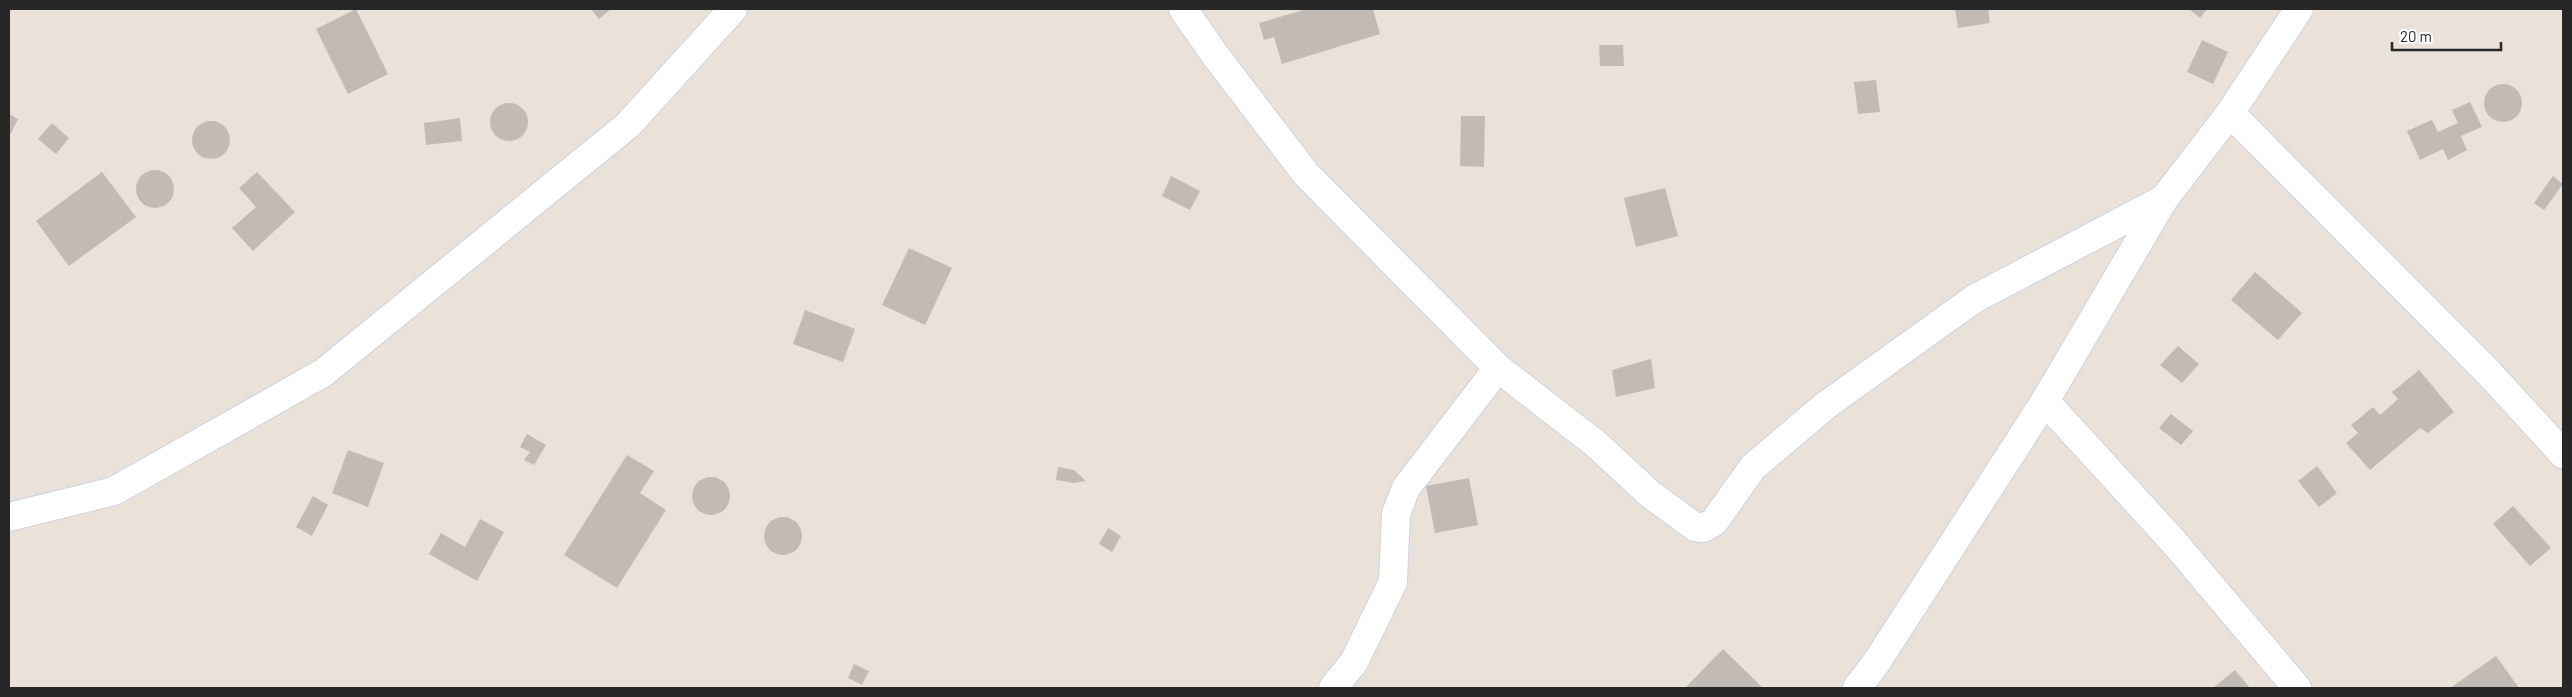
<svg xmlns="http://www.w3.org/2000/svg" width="2572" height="697" font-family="Barlow,sans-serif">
<rect width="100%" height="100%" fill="#eae1d8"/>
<g fill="#c2bbb5">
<polygon points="356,9 388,74 348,94 316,29"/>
<polygon points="591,9 611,9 599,19"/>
<polygon points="1307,9 1373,9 1380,34 1282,64 1274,37 1264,40 1259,23"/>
<polygon points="1955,9 1988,9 1990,23 1958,28"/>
<polygon points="2189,9 2207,9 2200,18"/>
<polygon points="2202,40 2228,52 2213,84 2187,72"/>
<polygon points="1599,45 1623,45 1624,66 1600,66"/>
<polygon points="1876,80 1880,112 1858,114 1854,82"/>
<circle cx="2503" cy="103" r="19"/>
<polygon points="2470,102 2482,127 2461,136 2467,150 2448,160 2443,149 2420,160 2407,131 2432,120 2438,132 2458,123 2452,110"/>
<circle cx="509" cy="122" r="19"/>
<polygon points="9,114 18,119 9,137"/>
<polygon points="1461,116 1485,116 1484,167 1460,166"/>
<polygon points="460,118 462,141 426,145 424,123"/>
<circle cx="211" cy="140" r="19"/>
<polygon points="52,123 69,138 56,154 38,139"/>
<circle cx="155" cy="189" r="19"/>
<polygon points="102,172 136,217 69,266 36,221"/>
<polygon points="257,172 295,212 253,251 232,228 256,207 239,188"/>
<polygon points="1171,176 1200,191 1190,210 1162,196"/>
<polygon points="2553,176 2563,184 2544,210 2534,203"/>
<polygon points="1665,188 1678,236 1636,247 1624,198"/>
<polygon points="909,248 952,268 925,325 882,305"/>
<polygon points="2255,272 2302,313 2278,340 2231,300"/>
<polygon points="805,310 855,329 843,362 793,344"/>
<polygon points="2178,346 2199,364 2182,383 2160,365"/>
<polygon points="1651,359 1655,388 1616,397 1612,370"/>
<polygon points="2419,370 2454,412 2428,433 2420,428 2370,470 2346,443 2358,433 2351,425 2373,407 2380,415 2398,399 2392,392"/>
<polygon points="2171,414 2193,431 2181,445 2159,428"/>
<polygon points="527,434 546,445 534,465 524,460 530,452 520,447"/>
<polygon points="348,450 384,463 368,507 332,493"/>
<polygon points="627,455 654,471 640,493 666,510 617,588 564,555"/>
<polygon points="2317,466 2337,493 2319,507 2298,481"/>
<polygon points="1058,467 1074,470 1086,481 1074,483 1056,480"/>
<circle cx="711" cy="496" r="19"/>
<polygon points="1469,478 1478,525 1435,533 1426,486"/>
<polygon points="313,496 328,505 312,536 296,527"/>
<polygon points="2513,506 2551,548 2530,566 2493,524"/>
<circle cx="783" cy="536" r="19"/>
<polygon points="480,519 504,532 477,581 429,554 441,533 465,547"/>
<polygon points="1108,528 1121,536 1112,552 1099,544"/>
<polygon points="1723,649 1763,688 1685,688"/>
<polygon points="2496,656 2519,688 2450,688"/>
<polygon points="854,664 869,671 862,685 848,678"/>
<polygon points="2235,670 2250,688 2213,688"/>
</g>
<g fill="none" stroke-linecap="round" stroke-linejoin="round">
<g stroke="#ced3e0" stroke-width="30">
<g id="minor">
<polyline points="1183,9 1215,55 1306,174 1498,368 1596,444 1650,494 1695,527 1703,528 1714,522 1753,467 1825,406 1974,299 2164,199"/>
<polyline points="2230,113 2488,372 2563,454"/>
<polyline points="2045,401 2173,541 2297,688"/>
<polyline points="9,517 114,491 323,373 628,125 733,9"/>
<polyline points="1333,688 1354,662 1393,582 1396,514 1406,488 1498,368"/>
<polyline points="1857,688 1876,663 2045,401 2164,199 2230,113 2299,9"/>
</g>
</g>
<use href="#minor" stroke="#fff" stroke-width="28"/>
</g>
<rect width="2572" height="697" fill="none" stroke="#272727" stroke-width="20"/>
<path d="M2392 42v8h109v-8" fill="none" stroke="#272727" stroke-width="2.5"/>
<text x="2400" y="42" font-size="15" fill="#272727" stroke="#ffffff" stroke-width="4" paint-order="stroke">20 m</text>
</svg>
